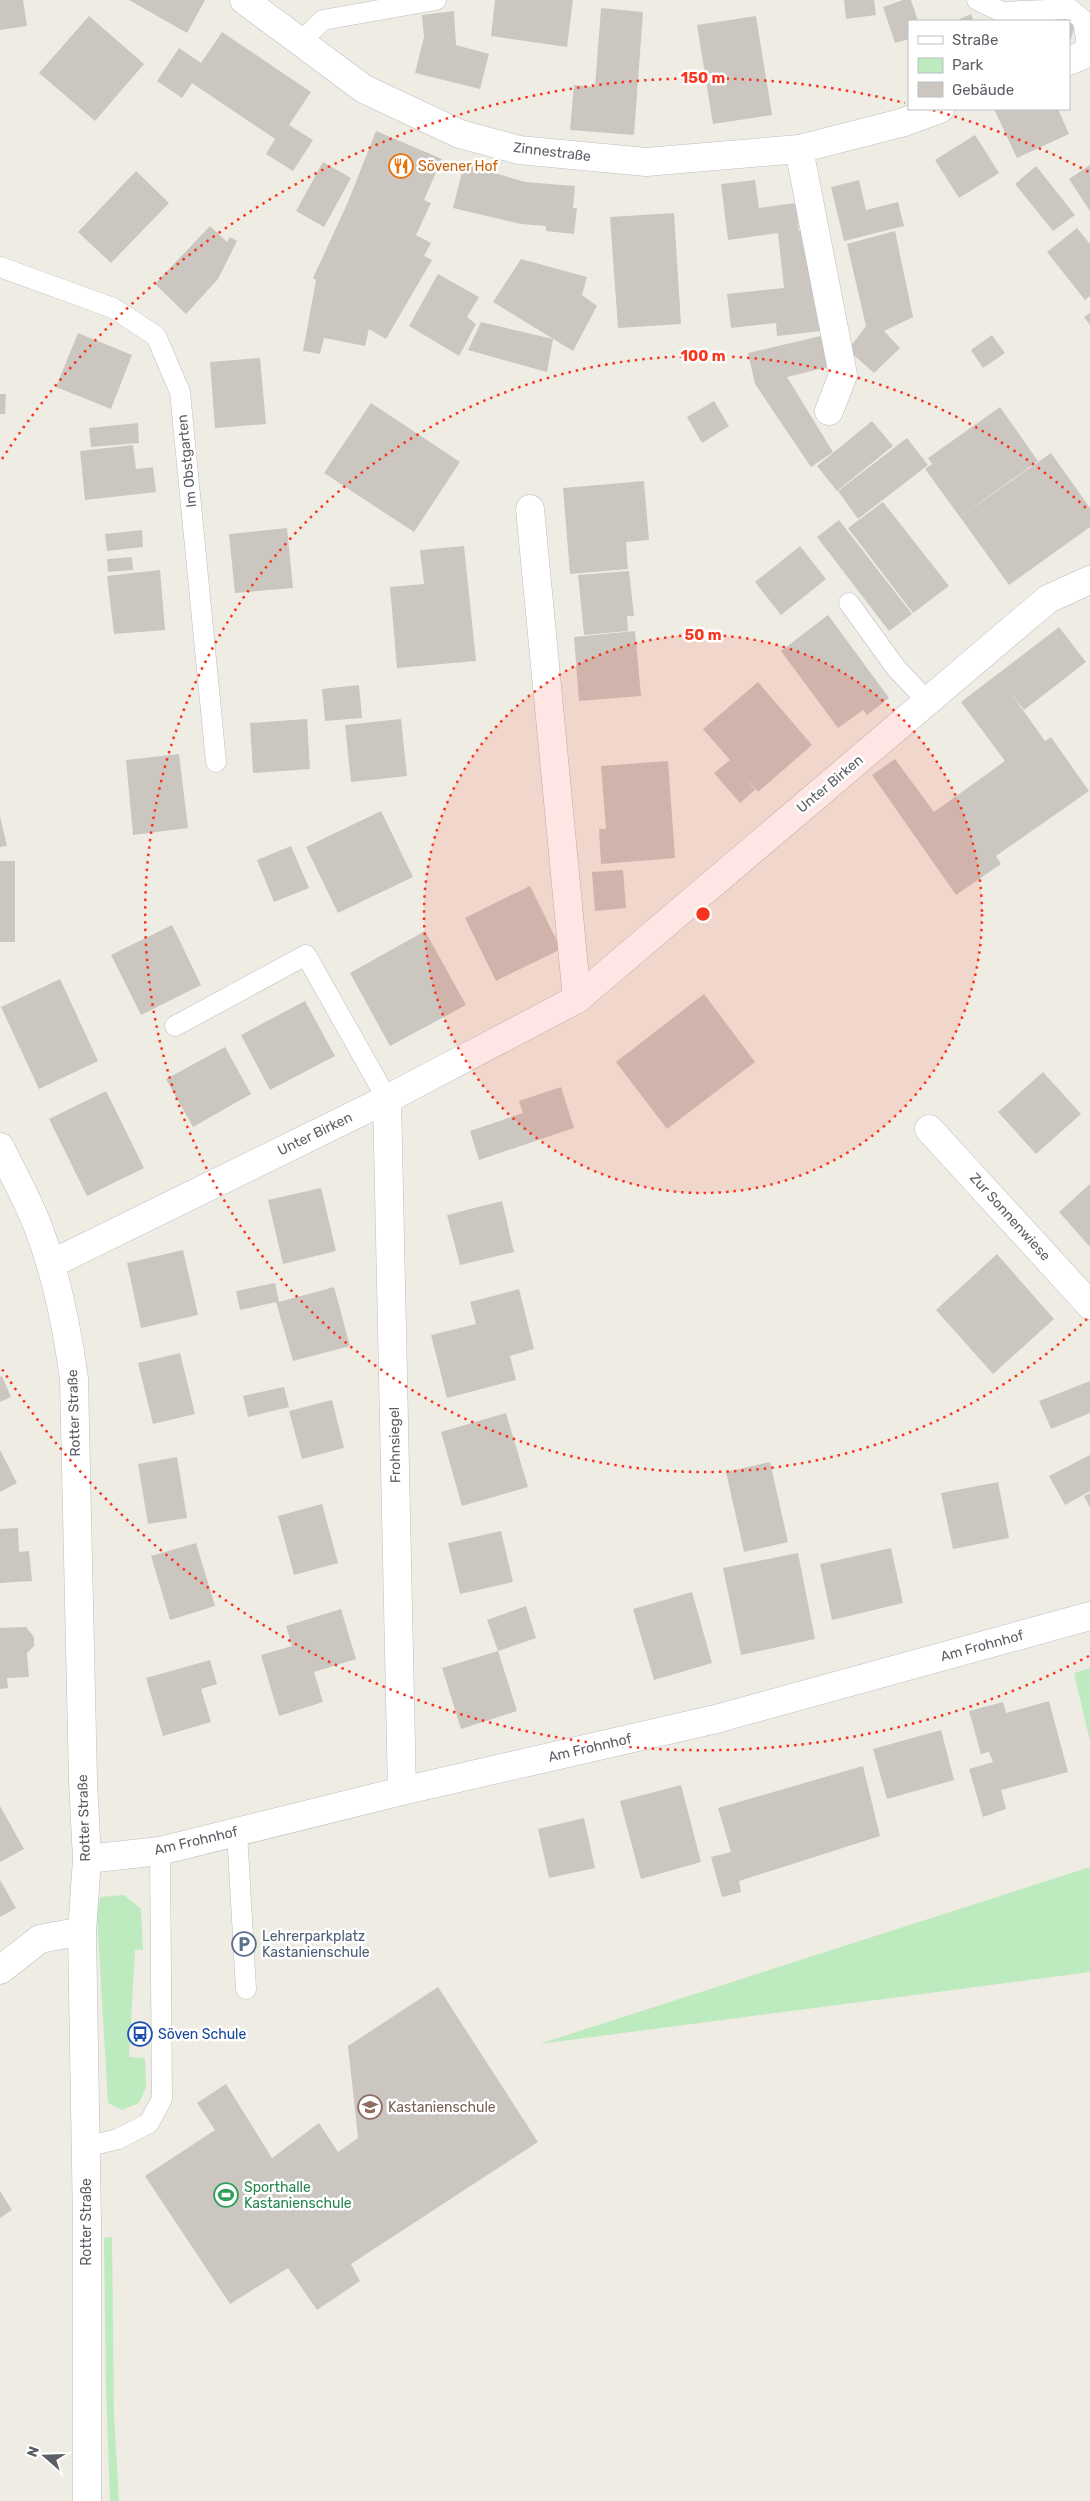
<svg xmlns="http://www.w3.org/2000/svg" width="1090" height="2501" font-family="Rubik,sans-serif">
<rect width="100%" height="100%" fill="#efede3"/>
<g fill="#bdeabe">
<polygon points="1090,1668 1090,1741 1074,1673"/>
<polygon points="1090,1867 1090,1972 539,2044"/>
<polygon points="124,1895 141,1909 143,1950 135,1950 129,2057 145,2058 146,2087 139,2103 122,2110 108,2103 97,1915 100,1897"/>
<polygon points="112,2237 114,2414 119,2501 110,2501 106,2387 104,2238"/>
</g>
<g fill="#cbc7c0">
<polygon points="0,0 23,0 27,26 0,30"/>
<polygon points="129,0 205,0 187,33"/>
<polygon points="495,0 573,0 567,47 491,36"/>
<polygon points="844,0 874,0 876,15 846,19"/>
<polygon points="903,0 911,0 918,21 909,21 909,39 895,43 883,7"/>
<polygon points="601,8 643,12 634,135 570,130 574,85 595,87"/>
<polygon points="454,11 456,45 489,54 480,89 415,73 424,37 422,15"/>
<polygon points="971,14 974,21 955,21"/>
<polygon points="89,16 144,64 95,121 39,73"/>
<polygon points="756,16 772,115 713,124 697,25"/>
<polygon points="1061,17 1072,20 1074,28 1071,39 1069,40 1069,21 1050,21"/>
<polygon points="222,32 311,92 289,125 313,140 293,171 266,154 275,139 192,83 182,98 157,81 179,48 201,63"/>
<polygon points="994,109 1058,109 1069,134 1017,158"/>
<polygon points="376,131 442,159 424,200 431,203 416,235 431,243 424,256 432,260 386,339 369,329 365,346 324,338 320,354 303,351 316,280 313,278 348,202"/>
<polygon points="975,135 999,173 959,198 935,160"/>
<polygon points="323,162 351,178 324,227 296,211"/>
<polygon points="464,164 525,182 575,186 573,208 577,208 574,234 546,231 546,226 521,224 453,208"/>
<polygon points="1090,165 1090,211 1069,179"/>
<polygon points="1036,166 1075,215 1053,231 1015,184"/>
<polygon points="136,171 169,203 111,263 78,232"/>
<polygon points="755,180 759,208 796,203 799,231 809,229 821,331 777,336 776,323 731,328 727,294 784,288 778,233 728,240 721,184"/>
<polygon points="859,180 866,210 898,202 904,226 844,241 831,187"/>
<polygon points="674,213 681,324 618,328 610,217"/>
<polygon points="210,226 227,242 230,237 237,241 218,279 186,314 155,284"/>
<polygon points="1077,228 1090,244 1090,296 1085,300 1047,252"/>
<polygon points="895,231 913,317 884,331 900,348 874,373 848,350 866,326 847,244"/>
<polygon points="521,259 587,277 582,295 597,306 573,351 493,302"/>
<polygon points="438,274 479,297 467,317 476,324 459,356 409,326"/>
<polygon points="1090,313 1090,325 1084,317"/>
<polygon points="481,322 553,339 547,372 468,350"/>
<polygon points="78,333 132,355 111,409 56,387"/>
<polygon points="825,335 832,366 787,377 833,452 811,467 755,384 748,353"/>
<polygon points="992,335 1005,353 983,368 971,350"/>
<polygon points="260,358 266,424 215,428 210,362"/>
<polygon points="0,394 6,394 5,414 0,414"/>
<polygon points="714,401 729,426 702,443 687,417"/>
<polygon points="371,403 460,462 414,532 324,473"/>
<polygon points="1000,407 1038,461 960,517 925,469 932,464 928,458"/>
<polygon points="872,421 893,446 837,491 817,466"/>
<polygon points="138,423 139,443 91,447 89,428"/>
<polygon points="907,438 928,465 858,519 838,491"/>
<polygon points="133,445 136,469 153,467 156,492 85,500 80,451"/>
<polygon points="1051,453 1090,508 1090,527 1009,585 960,517"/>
<polygon points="644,481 649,540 626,542 628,569 570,574 563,488"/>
<polygon points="883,502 949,586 913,613 848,528"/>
<polygon points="839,520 912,614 889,631 817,537"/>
<polygon points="287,528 293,588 235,593 229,534"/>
<polygon points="142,530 143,547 107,551 105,534"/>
<polygon points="464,546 476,661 397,668 390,587 424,584 420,550"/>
<polygon points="800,546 826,579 781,615 755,582"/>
<polygon points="132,557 133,570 108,572 107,559"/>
<polygon points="160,570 165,630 114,634 107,576"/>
<polygon points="629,571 634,616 627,616 628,631 584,635 578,575"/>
<polygon points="828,615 889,698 867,715 863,710 838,728 781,651"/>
<polygon points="1059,627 1086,662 1024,710 1010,692 1045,741 1051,737 1089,791 996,856 1001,864 956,895 872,775 895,759 934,812 1005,761 961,702"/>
<polygon points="635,631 641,696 579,701 574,637"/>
<polygon points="758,682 812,745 758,792 747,779 755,790 740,803 714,773 730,760 703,729"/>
<polygon points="359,685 362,718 325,721 322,689"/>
<polygon points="307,719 310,769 253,773 250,723"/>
<polygon points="401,719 407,776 351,782 345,725"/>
<polygon points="179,754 188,828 133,835 126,760"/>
<polygon points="668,761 675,858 601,864 599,829 606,829 601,766"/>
<polygon points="381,811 413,877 338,913 306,847"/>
<polygon points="0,816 7,846 0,847"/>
<polygon points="291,846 309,888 274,902 257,860"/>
<rect x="0" y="861" width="15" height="81"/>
<polygon points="623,870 626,908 595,911 592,872"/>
<polygon points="530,886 561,949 496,981 465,918"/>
<polygon points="172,925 201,985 141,1015 111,955"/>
<polygon points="425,931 466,1005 390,1046 350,973"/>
<polygon points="60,979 98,1061 39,1089 1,1007"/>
<polygon points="704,994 755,1062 667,1129 616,1062"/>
<polygon points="305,1001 335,1056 270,1090 241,1035"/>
<polygon points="225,1047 251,1094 193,1127 166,1079"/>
<polygon points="1043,1072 1081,1114 1036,1154 998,1112"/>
<polygon points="561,1087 574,1128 479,1160 470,1131 523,1113 519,1101"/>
<polygon points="106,1091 144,1168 87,1196 49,1119"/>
<polygon points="1090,1184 1090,1247 1059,1212"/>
<polygon points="321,1188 336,1251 283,1264 268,1200"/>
<polygon points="502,1201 514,1252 460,1265 447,1215"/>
<polygon points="183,1250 198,1315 141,1328 127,1263"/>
<polygon points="997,1254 1054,1319 993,1374 936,1310"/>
<polygon points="275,1283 279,1302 334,1287 350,1346 293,1361 276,1302 240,1310 236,1291"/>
<polygon points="519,1289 534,1349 510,1356 516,1380 447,1398 431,1335 476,1324 470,1302"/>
<polygon points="180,1353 195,1414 153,1424 138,1363"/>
<polygon points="2,1376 11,1397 0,1402 0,1377"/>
<polygon points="1090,1381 1090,1413 1051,1429 1039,1401"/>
<polygon points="284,1387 289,1407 248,1417 243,1396"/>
<polygon points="332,1400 344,1448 302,1459 289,1411"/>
<polygon points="506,1413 528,1487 462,1506 441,1432"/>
<polygon points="0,1450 17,1483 0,1492"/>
<polygon points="1090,1455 1090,1491 1065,1505 1049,1476"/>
<polygon points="177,1457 187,1518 148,1524 138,1464"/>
<polygon points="770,1462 788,1542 744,1552 726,1472"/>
<polygon points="998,1482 1009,1538 953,1549 941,1493"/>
<polygon points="1090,1493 1090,1508 1084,1496"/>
<polygon points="322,1504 338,1563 294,1575 278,1516"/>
<polygon points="18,1528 19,1552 29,1551 32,1581 0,1583 0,1529"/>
<polygon points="501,1531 513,1582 460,1594 448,1543"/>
<polygon points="196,1543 215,1606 170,1620 151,1556"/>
<polygon points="891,1548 903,1603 832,1620 820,1564"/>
<polygon points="798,1553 815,1639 741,1655 723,1568"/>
<polygon points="692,1592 712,1663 654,1680 633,1609"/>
<polygon points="526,1606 536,1638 498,1651 487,1620"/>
<polygon points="341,1609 356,1659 314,1672 323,1702 279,1716 261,1655 292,1646 286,1626"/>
<polygon points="26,1627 34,1637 34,1646 27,1653 29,1677 7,1678 8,1688 0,1689 0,1628"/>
<polygon points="498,1651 517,1711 461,1729 442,1668"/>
<polygon points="210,1660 217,1684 201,1689 211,1722 163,1736 146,1678"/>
<polygon points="1049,1701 1068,1772 1001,1790 1006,1809 983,1817 969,1769 993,1762 989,1752 981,1754 969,1711 1003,1702 1006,1713"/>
<polygon points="941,1730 954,1780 887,1799 873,1749"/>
<polygon points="863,1766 880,1836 739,1881 741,1892 722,1897 711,1857 731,1852 718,1808"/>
<polygon points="681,1785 701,1862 641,1879 620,1801"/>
<polygon points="0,1806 24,1849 0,1862"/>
<polygon points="584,1818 595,1868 549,1878 538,1829"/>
<polygon points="0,1880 16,1908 0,1917"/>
<polygon points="438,1987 538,2142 351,2264 360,2281 317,2310 288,2268 230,2304 145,2176 215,2130 197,2103 226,2084 272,2158 319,2123 338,2152 358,2138 348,2046"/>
<polygon points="0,2191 12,2210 0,2218"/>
</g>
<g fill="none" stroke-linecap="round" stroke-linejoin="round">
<g stroke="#bbbdc3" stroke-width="21">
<g id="service">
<polyline points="977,0 1002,12 1070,9 1083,20 1086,38 1084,55"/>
<polyline points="301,41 323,20 436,0"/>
<polyline points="0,267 113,308 156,336 180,392 216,762"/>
<polyline points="849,603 896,668 927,701"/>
<polyline points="175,1026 306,955 387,1099"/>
<polyline points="237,1832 246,1989"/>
<polyline points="86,2147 118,2139 149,2123 162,2099 160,1851"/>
</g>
</g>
<g stroke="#bbbdc3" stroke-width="29">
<g id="minor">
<polyline points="244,0 364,89 460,134 519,150 646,162 799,149 901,123 940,109"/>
<polyline points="1069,61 1090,52"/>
<polyline points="799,149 843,375 829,411"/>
<polyline points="530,509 577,999"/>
<polyline points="387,1099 402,1791"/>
<polyline points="929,1129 1090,1305"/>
<polyline points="51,1264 387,1099 577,999 1048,599 1090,580"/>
<polyline points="87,1859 160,1851 402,1791 716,1719 1090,1616"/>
<polyline points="0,1970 40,1939 82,1931"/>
</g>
</g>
<g stroke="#bbbdc3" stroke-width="29">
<path id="tertiary" d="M0,1147c13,27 28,53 38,80 19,49 29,100 36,152l9,402 4,78 -5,72 5,292v278"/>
</g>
<use href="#service" stroke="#fff" stroke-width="20"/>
<use href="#minor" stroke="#fff" stroke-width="28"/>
<use href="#tertiary" stroke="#fff" stroke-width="28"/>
</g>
<circle cx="703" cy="914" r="279" fill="#fa351f" fill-opacity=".12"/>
<g fill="none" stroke="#fa351f" stroke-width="2.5" stroke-dasharray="2.5 5">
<circle cx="703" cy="914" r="279"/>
<path d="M1087 1319A558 558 0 1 1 1087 509"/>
<path d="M1089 1656A836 836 0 0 1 2 1369M2 459A836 836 0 0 1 905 103M933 110A836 836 0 0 1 1089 172"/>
</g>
<defs>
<g id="restaurant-ring" transform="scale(1.25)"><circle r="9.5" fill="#fff" stroke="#e8710a" stroke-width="1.5"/><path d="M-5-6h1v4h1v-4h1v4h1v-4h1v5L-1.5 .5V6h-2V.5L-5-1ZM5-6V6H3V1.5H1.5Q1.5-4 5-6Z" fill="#e8710a"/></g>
<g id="parking-ring" transform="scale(1.25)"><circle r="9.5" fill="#fff" stroke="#5c6f8a" stroke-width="1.5"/><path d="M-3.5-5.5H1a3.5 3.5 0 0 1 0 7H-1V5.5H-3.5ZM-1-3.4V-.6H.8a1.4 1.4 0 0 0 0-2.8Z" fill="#5c6f8a"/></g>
<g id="bus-ring" transform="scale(1.25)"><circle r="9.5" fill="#fff" stroke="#1a4fb4" stroke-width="1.5"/><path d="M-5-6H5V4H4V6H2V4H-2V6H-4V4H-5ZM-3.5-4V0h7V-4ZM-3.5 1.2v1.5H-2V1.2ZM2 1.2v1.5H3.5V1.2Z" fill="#1a4fb4"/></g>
<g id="school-ring" transform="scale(1.25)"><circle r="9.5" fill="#fff" stroke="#8d6e63" stroke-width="1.5"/><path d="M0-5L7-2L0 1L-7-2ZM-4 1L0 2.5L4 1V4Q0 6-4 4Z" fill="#8d6e63"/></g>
<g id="stadium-ring" transform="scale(1.25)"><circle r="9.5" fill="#fff" stroke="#2e9e5b" stroke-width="1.5"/><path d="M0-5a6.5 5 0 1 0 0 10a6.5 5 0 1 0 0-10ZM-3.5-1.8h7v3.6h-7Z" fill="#2e9e5b"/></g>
</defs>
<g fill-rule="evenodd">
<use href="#restaurant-ring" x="401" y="166"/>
<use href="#parking-ring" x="244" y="1944"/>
<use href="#bus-ring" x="140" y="2034"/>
<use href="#school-ring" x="370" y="2107"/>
<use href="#stadium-ring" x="226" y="2195"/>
</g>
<g text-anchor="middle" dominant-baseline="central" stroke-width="5" stroke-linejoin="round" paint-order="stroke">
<g font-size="14" fill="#5b5f65" stroke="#fff">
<text transform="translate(552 152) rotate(7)">Zinnestraße</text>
<text transform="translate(187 461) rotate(-96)">Im Obstgarten</text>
<text transform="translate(830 784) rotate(-40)">Unter Birken</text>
<text transform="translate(315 1134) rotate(-26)">Unter Birken</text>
<text transform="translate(1010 1217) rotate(48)">Zur Sonnenwiese</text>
<text transform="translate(74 1413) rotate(-92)">Rotter Straße</text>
<text transform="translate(395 1445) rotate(-91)">Frohnsiegel</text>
<text transform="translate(982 1646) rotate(-15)">Am Frohnhof</text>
<text transform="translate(590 1748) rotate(-13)">Am Frohnhof</text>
<text transform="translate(84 1818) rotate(-92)">Rotter Straße</text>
<text transform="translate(196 1841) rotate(-13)">Am Frohnhof</text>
<text transform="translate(86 2222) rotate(-90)">Rotter Straße</text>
</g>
<g font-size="14" fill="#c56008" stroke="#fff" text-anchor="start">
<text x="418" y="166">Sövener Hof</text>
</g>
<g font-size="14" fill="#4e5e75" stroke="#fff" text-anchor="start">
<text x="262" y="1936">Lehrerparkplatz<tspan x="262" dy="16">Kastanienschule</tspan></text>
</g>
<g font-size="14" fill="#164399" stroke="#fff" text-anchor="start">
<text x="158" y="2034">Söven Schule</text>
</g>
<g font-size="14" fill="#785e54" stroke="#fff" text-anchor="start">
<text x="388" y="2107">Kastanienschule</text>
</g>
<g font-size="14" fill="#27864d" stroke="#fff" text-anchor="start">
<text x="244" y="2187">Sporthalle<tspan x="244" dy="16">Kastanienschule</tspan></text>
</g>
</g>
<circle cx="703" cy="914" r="8" fill="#fa351f" stroke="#fff" stroke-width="2.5"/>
<g font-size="15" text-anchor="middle" font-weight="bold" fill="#fa351f" stroke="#fff" stroke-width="5" stroke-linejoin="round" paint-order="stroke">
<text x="703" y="83">150 m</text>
<text x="703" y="361">100 m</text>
<text x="703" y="640">50 m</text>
</g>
<rect x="908" y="20" width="162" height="90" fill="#ffffff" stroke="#bdbfc1"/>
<rect x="918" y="36" width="25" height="8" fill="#ffffff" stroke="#bdbfc1"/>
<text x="952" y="45" font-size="15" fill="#5b5f65">Straße</text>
<rect x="918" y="58" width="25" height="15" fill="#bdeabe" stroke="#bdbfc1"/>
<text x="952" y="70" font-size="15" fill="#5b5f65">Park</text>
<rect x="918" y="82" width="25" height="15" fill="#cbc7c0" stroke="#bdbfc1"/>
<text x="952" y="95" font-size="15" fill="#5b5f65">Gebäude</text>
<g transform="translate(45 2456) rotate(290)" stroke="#ffffff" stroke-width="4" paint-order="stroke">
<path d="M0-4L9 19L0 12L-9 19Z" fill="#5b5f65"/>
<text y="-8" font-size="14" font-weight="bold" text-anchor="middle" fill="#5b5f65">N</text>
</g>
</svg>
